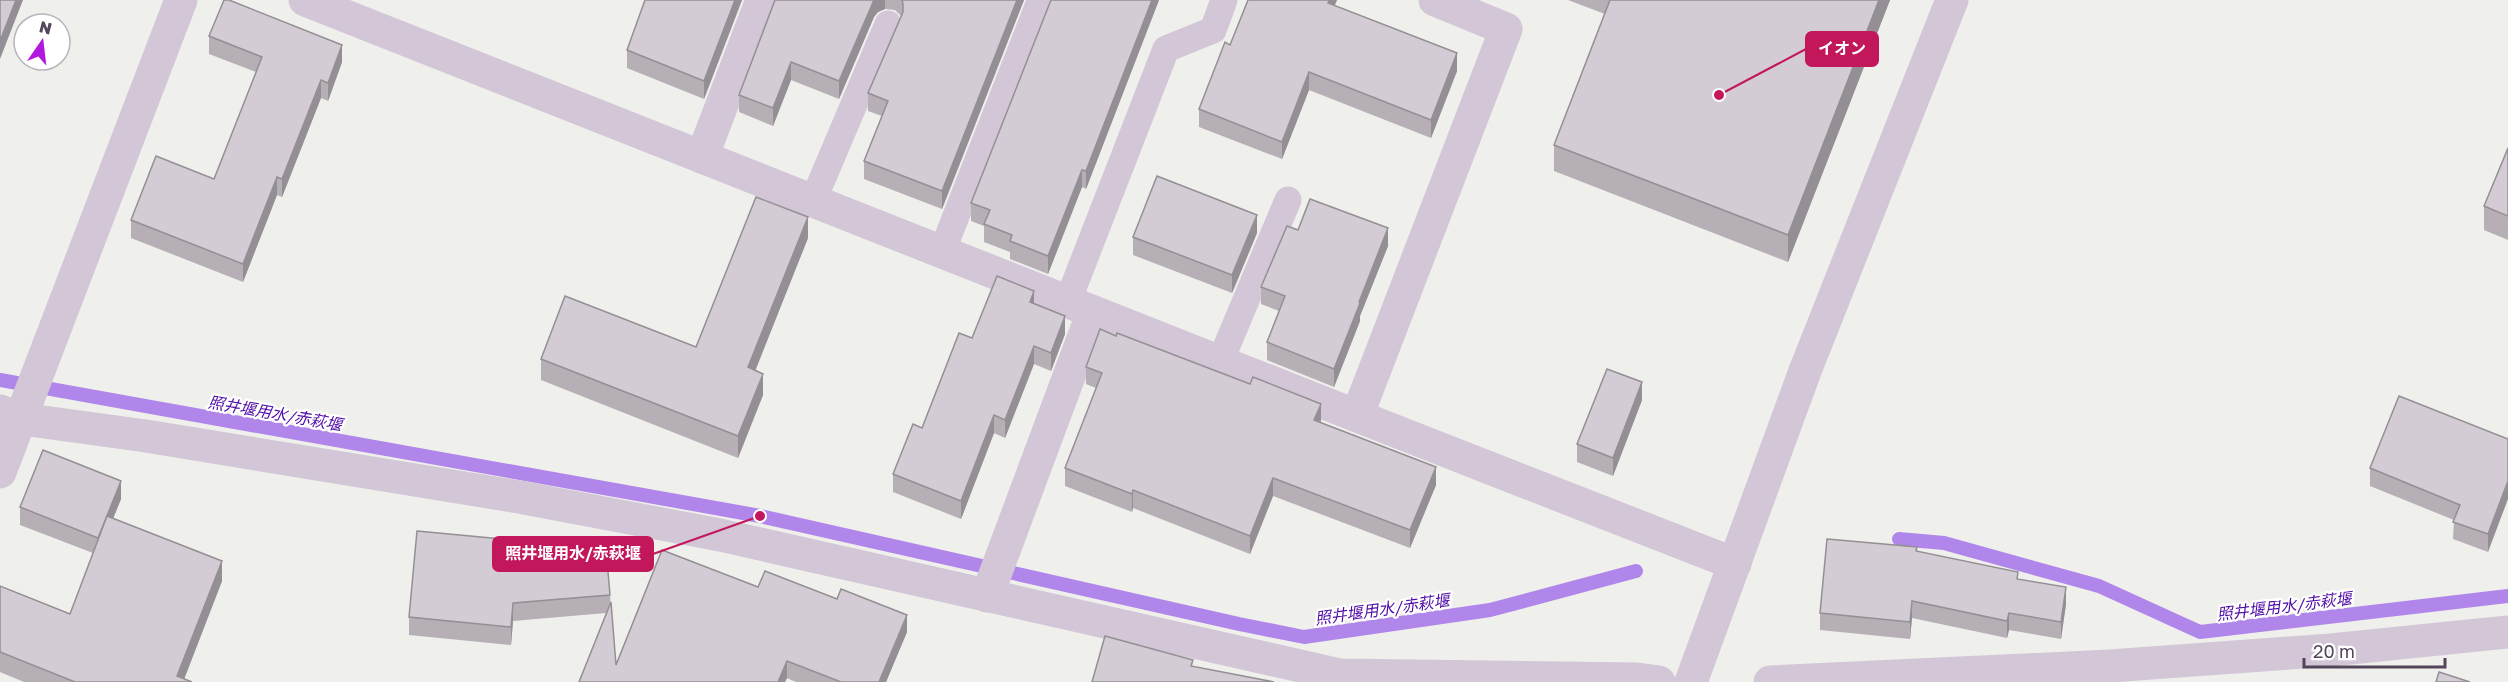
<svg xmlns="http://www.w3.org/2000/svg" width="2508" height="682" font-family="'Golos Text','Noto Sans JP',sans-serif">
<rect width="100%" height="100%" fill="#efefec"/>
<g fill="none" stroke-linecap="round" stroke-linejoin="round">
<g stroke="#b186eb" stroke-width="14">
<polyline points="0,380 760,516 1239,624 1304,637 1490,610 1636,571"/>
<polyline points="1899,539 1944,543 2099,586 2200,632 2508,596"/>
</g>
<g stroke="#d2c6d7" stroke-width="27">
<polyline points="813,201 888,24"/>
<polyline points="942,252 1039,4"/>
<polyline points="1068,301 1166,49 1213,30 1224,0"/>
<polyline points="1220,362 1288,200"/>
</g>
<g stroke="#d2c6d7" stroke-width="33">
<polyline points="305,0 1357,416"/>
<polyline points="1435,0 1506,29 1357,416 1735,564"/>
<polyline points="702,157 762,0"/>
<polyline points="0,411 22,419 146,436 519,497 720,535 1340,675 1637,679 1659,682"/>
<polyline points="0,472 181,0"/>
<polyline points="987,596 1093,312"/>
<polyline points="1770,682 2110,666 2331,650 2508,632"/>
</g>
<polyline stroke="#d2c6d7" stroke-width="33" points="1691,682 1805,371 1952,0"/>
</g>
<g fill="#b6afb6">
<polygon points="645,0 742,0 704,99 627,68 627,50"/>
<polygon points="775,0 1024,0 942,209 864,179 864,161 882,116 868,111 868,93 901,16 895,10 885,9 878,12 874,17 839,99 791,80 773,126 739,112 739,95"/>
<polygon points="1159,0 1086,189 1082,187 1048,274 1010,259 1010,252 984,242 984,226 971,221 971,203"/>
<polygon points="1248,0 1337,0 1334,6 1457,71 1431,138 1309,90 1282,159 1199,127 1199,109 1230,45"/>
<polygon points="1568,0 1890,0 1788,262 1554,171 1554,145 1605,14"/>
<polygon points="209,36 342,62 328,101 321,98 282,197 277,195 243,282 131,238 131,220 214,179 256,72 209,54"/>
<polygon points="2508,148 2508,240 2484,230 2484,206"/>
<polygon points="1298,230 1388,246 1360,316 1360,321 1334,387 1267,360 1267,342 1279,311 1261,304 1261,287"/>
<polygon points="1257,233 1232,293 1133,255 1133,237"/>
<polygon points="808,238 755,370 763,395 738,458 541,380 541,359 696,347"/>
<polygon points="1034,304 1065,334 1051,371 1034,364 1005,438 994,433 961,519 893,492 893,474 922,428 972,338"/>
<polygon points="1086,367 1320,422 1436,485 1410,548 1273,496 1250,554 1133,508 1132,512 1065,486 1065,468 1096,388 1086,384"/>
<polygon points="1642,400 1613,476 1577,462 1577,444"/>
<polygon points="2508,439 2488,552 2453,539 2454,520 2370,486 2370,468"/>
<polygon points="121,499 113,518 222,581 184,679 192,682 24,682 0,672 0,586 70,614 93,553 20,525 20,507"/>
<polygon points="544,543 610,595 616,665 758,587 907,632 886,682 796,682 787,678 785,682 579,682 606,613 513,621 511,645 409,635 409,617"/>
<polygon points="1917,551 2018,579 2066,604 2061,639 2009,630 2007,638 1912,618 1910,639 1820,630 1820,613"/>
</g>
<g fill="#948f94">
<polygon points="16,0 23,0 0,59 0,41"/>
<polygon points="735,0 742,0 704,99 704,81"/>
<polygon points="874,0 885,0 885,9 878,12 874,17 839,99 839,81"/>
<polygon points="1017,0 1024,0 942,209 942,191"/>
<polygon points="1152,0 1159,0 1086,189 1086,171"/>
<polygon points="1330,0 1337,0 1328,21 1328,3"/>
<polygon points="1879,0 1890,0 1788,262 1788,235"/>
<polygon points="342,45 342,62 328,101 328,83"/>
<polygon points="1457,53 1457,71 1431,138 1431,120"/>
<polygon points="791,62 791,80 773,126 773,108"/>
<polygon points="1309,72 1309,90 1282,159 1282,142"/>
<polygon points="321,80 321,98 282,197 282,179"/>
<polygon points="1082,170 1082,187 1048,274 1048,256"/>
<polygon points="277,177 277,195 243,282 243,264"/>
<polygon points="1257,215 1257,233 1232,293 1232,275"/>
<polygon points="808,217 808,238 748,389 748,367"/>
<polygon points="1388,228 1388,246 1360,316 1360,321 1334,387 1334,369 1359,302"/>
<polygon points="1034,291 1034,308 1030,302"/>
<polygon points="1065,316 1065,334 1051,371 1051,353"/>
<polygon points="1034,346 1034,364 1005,438 1005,420"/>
<polygon points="763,374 763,395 738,458 738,436"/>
<polygon points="1642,382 1642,400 1613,476 1613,458"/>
<polygon points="1321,404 1321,422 1314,420"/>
<polygon points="994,415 994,433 961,519 961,501"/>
<polygon points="1436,467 1436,485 1410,548 1410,530"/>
<polygon points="1273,478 1273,496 1250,554 1250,536"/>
<polygon points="121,481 121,499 98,556 98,538"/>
<polygon points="2508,481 2508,499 2488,552 2488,534"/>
<polygon points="1133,490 1133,508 1132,512 1132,494"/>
<polygon points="222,561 222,581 183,682 177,676"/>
<polygon points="2066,587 2066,604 2061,639 2061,622"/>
<polygon points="1912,601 1912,618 1910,639 1910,622"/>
<polygon points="513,603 513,621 511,645 511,627"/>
<polygon points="2009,613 2009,630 2007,638 2007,621"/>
<polygon points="907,615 907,632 886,682 879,682"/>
<polygon points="787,661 787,678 785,682 778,682"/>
</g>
<g fill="#d4ccd4" stroke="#948f94" stroke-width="1.5">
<polygon points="0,0 16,0 0,41"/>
<polygon points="224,0 229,0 342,45 328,83 321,80 282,179 277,177 243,264 131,220 156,156 214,179 262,57 209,36"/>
<polygon points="645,0 735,0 704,81 627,50"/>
<polygon points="775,0 874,0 839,81 791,62 773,108 739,95"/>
<polygon points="902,0 1017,0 942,191 864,161 888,101 868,93 903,12 903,4"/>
<polygon points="1051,0 1152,0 1086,171 1082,170 1048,256 1010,241 1012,235 984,224 990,210 971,203"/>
<polygon points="1248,0 1330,0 1328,3 1457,53 1431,120 1309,72 1282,142 1199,109 1225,42 1230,45"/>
<polygon points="1610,0 1879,0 1788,235 1554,145"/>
<polygon points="2508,148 2508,216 2484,206"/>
<polygon points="1157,176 1257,215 1232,275 1133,237"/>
<polygon points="756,197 808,217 748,367 763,374 738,436 541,359 565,296 696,347"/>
<polygon points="1310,199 1388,228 1359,302 1360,303 1334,369 1267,342 1285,296 1261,287 1287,226 1298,230"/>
<polygon points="997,276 1034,291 1030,302 1065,316 1051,353 1034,346 1005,420 994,415 961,501 893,474 913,424 922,428 959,333 972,338"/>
<polygon points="1100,329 1116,336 1117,333 1250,384 1253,377 1321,404 1314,420 1436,467 1410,530 1273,478 1250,536 1133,490 1132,494 1065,468 1102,373 1086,367"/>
<polygon points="1607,369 1642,382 1613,458 1577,444"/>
<polygon points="2399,396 2508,439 2508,481 2488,534 2453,522 2460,505 2370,468"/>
<polygon points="43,450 121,481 98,538 20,507"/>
<polygon points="107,516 222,561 177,676 192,682 75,682 0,652 0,586 70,614"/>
<polygon points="417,531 544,543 605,537 610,595 513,603 511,627 409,617"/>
<polygon points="1827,539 1917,547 1916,551 2018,572 2017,579 2066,587 2061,622 2009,613 2007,621 1912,601 1910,622 1820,613"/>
<polygon points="662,550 758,587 765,571 837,599 841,589 907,615 879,682 841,682 787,661 778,682 579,682 611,602 616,665"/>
<polygon points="1105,636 1193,660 1191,666 1274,682 1092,682"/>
<polygon points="2439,672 2470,682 2436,682"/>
</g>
<g text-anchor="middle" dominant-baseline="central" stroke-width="4.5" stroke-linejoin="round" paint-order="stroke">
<g font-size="16" font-style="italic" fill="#4e0ca6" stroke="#fff">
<text transform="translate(275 413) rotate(10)">照井堰用水/赤萩堰</text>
<text transform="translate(2284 606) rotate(-7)">照井堰用水/赤萩堰</text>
<text transform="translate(1382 609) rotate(-8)">照井堰用水/赤萩堰</text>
</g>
</g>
<path fill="none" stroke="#c2185b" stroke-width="2" d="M1719 95L1806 49M760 516L653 554"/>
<g fill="#c2185b" stroke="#fff" stroke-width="2">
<circle cx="1719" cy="95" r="6"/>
<circle cx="760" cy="516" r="6"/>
</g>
<g fill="#c2185b" stroke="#c2185b" stroke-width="2">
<rect x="1806" y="32" width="72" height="34" rx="6"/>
<rect x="493" y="537" width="160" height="34" rx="6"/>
</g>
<g font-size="16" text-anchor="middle" font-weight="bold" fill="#fff">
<text x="1842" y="54">イオン</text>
<text x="573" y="559">照井堰用水/赤萩堰</text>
</g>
<g transform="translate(42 42) rotate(14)"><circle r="28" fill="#ffffff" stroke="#bab5bd" stroke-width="1.5"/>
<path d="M0-4.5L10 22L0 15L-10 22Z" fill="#b218dd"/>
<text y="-9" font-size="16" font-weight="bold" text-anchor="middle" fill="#53455a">N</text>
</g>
<path d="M2304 658v9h141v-9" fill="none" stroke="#53455a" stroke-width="3"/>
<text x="2313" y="658" font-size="18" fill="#53455a" stroke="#ffffff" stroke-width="4.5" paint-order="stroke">20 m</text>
</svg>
